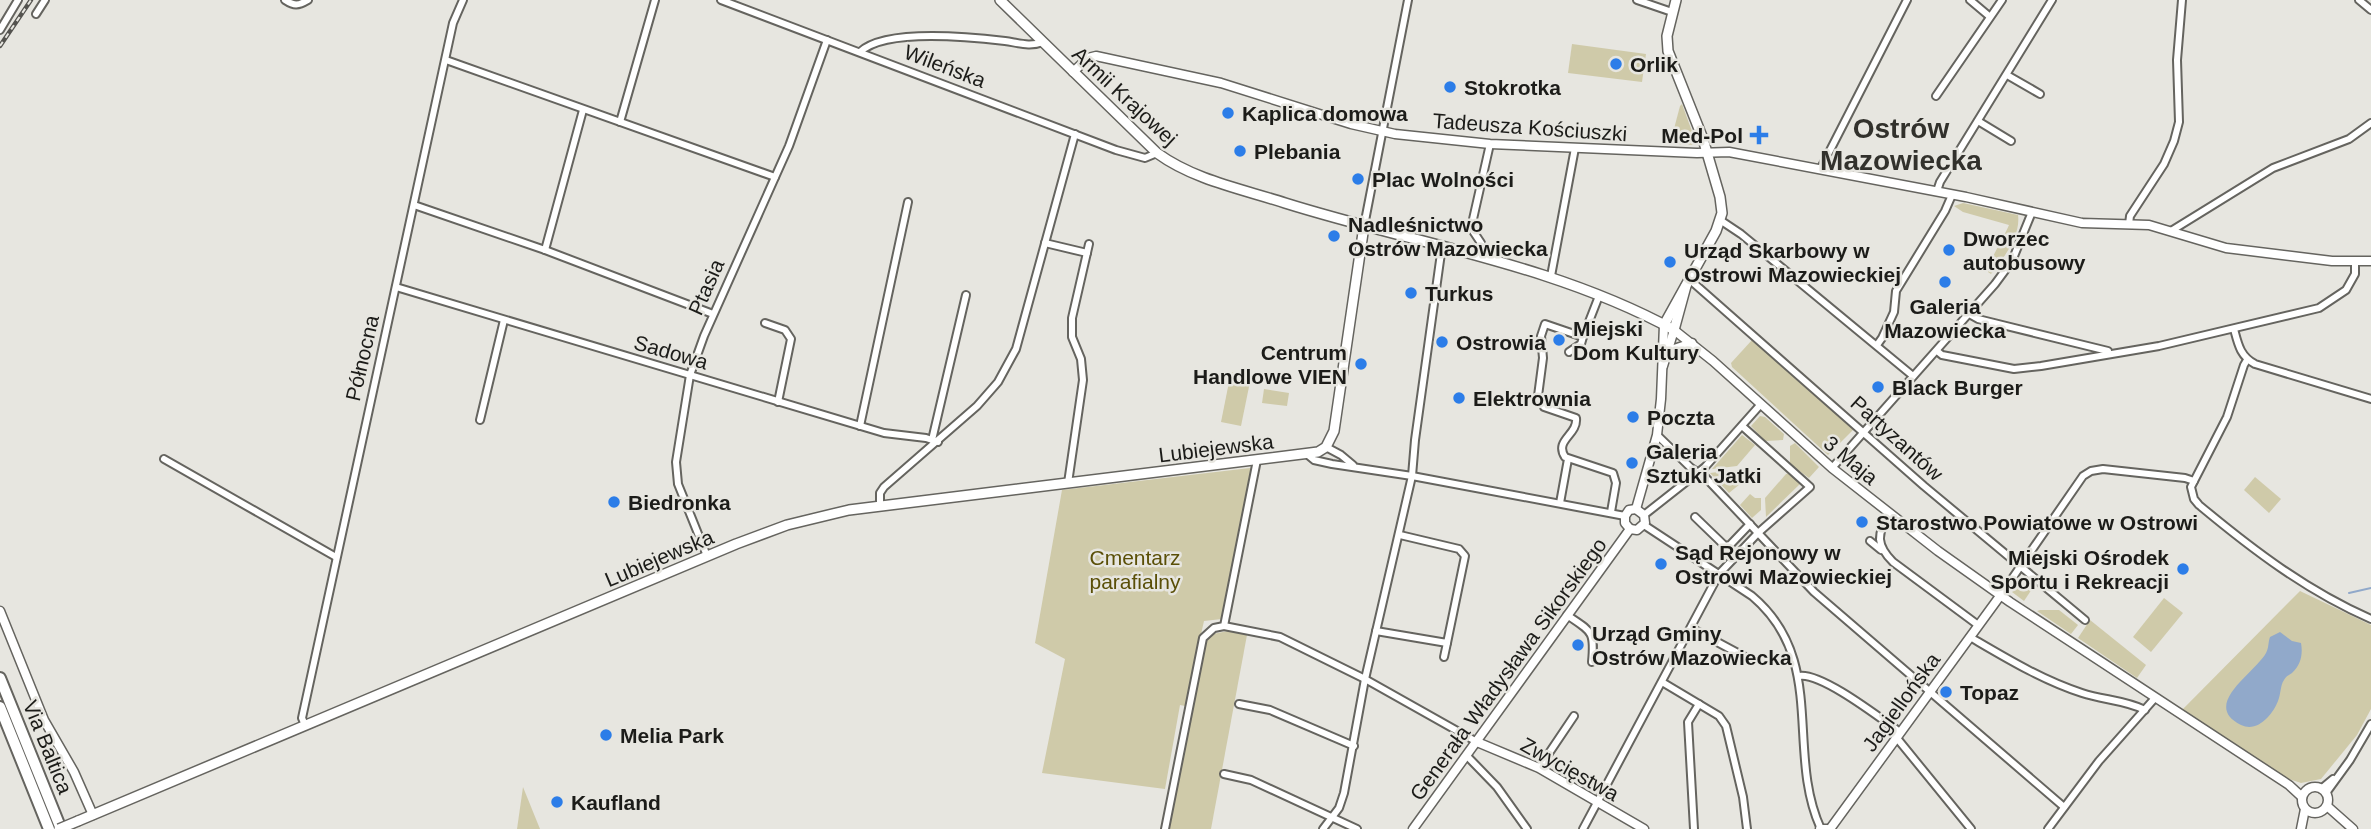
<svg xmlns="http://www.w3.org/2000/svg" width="2371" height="829" font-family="Helvetica,sans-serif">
<rect width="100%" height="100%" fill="#e7e6e0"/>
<g fill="#cfcaa9">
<polygon points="1572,44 1646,54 1642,82 1568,73"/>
<polygon points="1682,104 1697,145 1670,144 1680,106"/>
<path d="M1963,203l55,12c3,21 -15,44 -27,59l-3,-2c-1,-8 16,-35 21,-47l-46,-13 -9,-6z"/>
<polygon points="1752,340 1856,427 1828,455 1732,367 1731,363"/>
<polygon points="1231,372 1251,377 1241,426 1221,422"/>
<polygon points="1264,389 1289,393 1287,406 1262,403"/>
<polygon points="1760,416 1765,417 1784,434 1783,440 1765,441 1751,426"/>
<polygon points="1742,435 1755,445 1737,466 1712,469"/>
<polygon points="1795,443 1819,467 1809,478 1790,464 1790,446"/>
<polygon points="1250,468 1252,471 1222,619 1204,621 1185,706 1180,705 1165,789 1042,773 1065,659 1035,643 1062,490"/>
<polygon points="1733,470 1735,479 1740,484 1729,493 1710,473"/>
<polygon points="1790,473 1800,484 1766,517 1765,498 1786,474"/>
<polygon points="2255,477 2281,499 2269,513 2244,490"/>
<polygon points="1750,494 1755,498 1761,498 1761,510 1752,518 1740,505"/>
<polygon points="2020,581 2032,589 2024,601 2012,592"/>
<polygon points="2300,591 2371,625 2371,709 2357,735 2321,779 2301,783 2286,778 2180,712"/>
<polygon points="2164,598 2183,613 2151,652 2133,637"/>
<polygon points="2040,610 2059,610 2078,625 2071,634 2037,611"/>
<polygon points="2090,620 2146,665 2137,678 2078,638"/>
<polygon points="1228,631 1247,635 1211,829 1168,829 1205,643 1213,634"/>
<polygon points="523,787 540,829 517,829"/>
</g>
<path fill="#91a9ca" d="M2280,632l12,9 9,2c2,11 0,22 -9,30 -4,3 -5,2 -8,7 -4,6 -3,14 -6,21 -5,13 -20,32 -37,24 -41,-20 15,-53 25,-72 3,-5 2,-11 4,-16z"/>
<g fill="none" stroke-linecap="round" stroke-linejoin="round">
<polyline stroke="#91a9ca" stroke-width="2" points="2349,593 2371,588"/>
<g stroke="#65645f" stroke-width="10">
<g id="minor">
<path d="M285,0c9,6 13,6 23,0"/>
<polyline points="721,0 1116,150 1145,158 1157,153"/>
<polyline points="1637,0 1672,12"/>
<polyline points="1970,0 1989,16"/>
<polyline points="2359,0 2371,10"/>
<polyline points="36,14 45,0"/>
<polyline points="0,30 18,0"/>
<path d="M860,52c25,-24 111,-15 145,-11 14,2 25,6 38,1"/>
<polyline points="446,60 775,177"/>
<polyline points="2007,75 2040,94"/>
<polyline points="1936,96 2002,0"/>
<polyline points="1978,121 2011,141"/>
<polyline points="620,122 655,0"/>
<polyline points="1821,168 1907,0"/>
<polyline points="1937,191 1940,182 2052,0"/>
<polyline points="414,205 545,250 713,314"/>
<polyline points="1720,220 1741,234 1913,376"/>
<polyline points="2129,224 2130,216 2164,164 2174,141 2179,122 2177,60 2182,0"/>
<polyline points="1364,226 1408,0"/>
<polyline points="2171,231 2273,168 2349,139 2371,123"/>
<polyline points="1045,243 1087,253"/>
<polyline points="1481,243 1471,228 1490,144"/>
<polyline points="545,250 583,110"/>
<polyline points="1551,276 1575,148"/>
<polyline points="1689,279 1924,486 2085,620"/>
<polyline points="396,287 884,433 926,438 938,442"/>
<path d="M1599,296l-16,41 -38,-13 -4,12 2,22 -5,38 6,11 32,11c2,17 -22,22 -11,39l48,16 3,10 -5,29"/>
<polyline points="1969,314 1978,319 2108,351"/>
<polyline points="765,323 785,330 791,339 778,402"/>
<path d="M2234,329c4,15 6,27 21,35l116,35"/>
<polyline points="1877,345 1882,338 1894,312 1896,291 1945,211 1952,195"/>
<polyline points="1937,351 1942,355 2014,369 2041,366 2159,346 2319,308 2346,290 2355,274 2355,262"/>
<polyline points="1569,352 1581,344 1583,337"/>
<path d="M2247,360l-3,5 -17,52 -36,70 3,12 5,6c54,45 108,86 172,114"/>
<polyline points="480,420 504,320"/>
<polyline points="860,426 908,202"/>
<polyline points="1657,435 1691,468 1706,478 1814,592 2064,807"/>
<polyline points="932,440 966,295"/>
<polyline points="1326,447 1341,455 1353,465"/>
<polyline points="1308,455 1314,460 1332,464 1412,476 1625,516"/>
<polyline points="164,459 336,557"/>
<polyline points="1832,468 1995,284 2012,261 2032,212"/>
<polyline points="1068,483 1083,380 1081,359 1072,337 1072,318 1089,244"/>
<polyline points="1560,503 1568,459"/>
<polyline points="880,506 880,493 884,487 977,406 998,382 1016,349 1075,134"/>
<polyline points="1644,515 1705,467 1761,404"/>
<path d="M1891,515c-16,18 -14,31 2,47l85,63"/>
<polyline points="1695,517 1725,546 1730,545 1750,524"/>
<path d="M1644,525l108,71c76,64 33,155 69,233"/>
<polyline points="1870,541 1881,550"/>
<polyline points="707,556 678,484 676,462 690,375 704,336 789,146 827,40"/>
<polyline points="2000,596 2083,476 2091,471 2103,469 2185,478 2194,481"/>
<path d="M1567,615c25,17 28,16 25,47"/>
<polyline points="1224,626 1280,637 1365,679 1477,742"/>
<polyline points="1691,628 1747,658"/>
<polyline points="1376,631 1447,643 1465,556 1459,549 1400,535"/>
<path d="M1970,637c36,21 72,43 112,56 21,7 43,7 63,17"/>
<polyline points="1444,657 1447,643"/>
<path d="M1799,676c22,-4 81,42 101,56"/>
<polyline points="1662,682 1719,716 1726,726 1743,797 1747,829"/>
<polyline points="1239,704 1270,710 1354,746"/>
<polyline points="305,725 302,718 453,23 463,0"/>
<polyline points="1896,737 1971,829"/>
<polyline points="1467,756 1497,787 1527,829"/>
<polyline points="1539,768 1574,716"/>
<polyline points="1224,774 1251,780 1357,829"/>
<polyline points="2321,789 2333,779"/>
<polyline points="2326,793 2350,760 2371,724"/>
<polyline points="1165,829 1203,638 1214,628 1224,626 1257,460"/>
<polyline points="1323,829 1339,808 1344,793 1365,679 1412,476 1415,440 1442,246"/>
<polyline points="1583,829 1719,574 1758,533 1810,487 1742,426"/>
<polyline points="1694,829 1688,722 1699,704"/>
<polyline points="2048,829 2099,761 2155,698"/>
</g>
</g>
<g stroke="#65645f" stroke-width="11">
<g id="tertiary">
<polyline points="1073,72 1088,58 1096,56 1221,83 1351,124 1395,134 1490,144 1697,153 1729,152 1966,197 2082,223 2149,225 2226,248 2332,261 2371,261"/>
<polyline points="1668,351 1692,343"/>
<polyline points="1663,366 1674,330 1713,361 1832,468 1938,551 2010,602 2289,785 2302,797"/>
<polyline points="1636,509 1657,435 1661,399 1664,325"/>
<polyline points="1630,529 1637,530 1645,523 1644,515 1636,509"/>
<polyline points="1630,529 1625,523 1625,516 1629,510 1636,509"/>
<polyline points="0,611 44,720 74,772 93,815"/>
<polyline points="1477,742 1539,768 1644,829"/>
<circle cx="2315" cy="800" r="13"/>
<polyline points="2327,806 2353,829"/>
<polyline points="1413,829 1630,529"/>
<polyline points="1820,829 1827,829"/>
<polyline points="1830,829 2000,596"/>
<polyline points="2301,829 2305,809"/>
</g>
</g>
<g stroke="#65645f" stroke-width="12">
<g id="secondary">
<path d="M1000,0l157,153c37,27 85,36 128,50 131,41 268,61 389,127l12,-44"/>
<polyline points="1664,325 1716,231 1722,213 1720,197 1703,139 1668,51 1667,36 1676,0"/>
<polyline points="78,821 736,544 787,525 849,510 1318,452 1326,447 1334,431 1364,226"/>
</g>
</g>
<g stroke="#65645f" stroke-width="14">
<g id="motorway">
<polyline points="0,678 61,829"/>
<polyline points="0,707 49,829"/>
</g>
</g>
<use href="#minor" stroke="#fff" stroke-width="6"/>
<use href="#tertiary" stroke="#fff" stroke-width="8"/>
<use href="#secondary" stroke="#fff" stroke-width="9"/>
<use href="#motorway" stroke="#fff" stroke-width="10"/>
<g stroke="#54534f" stroke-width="4.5">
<polyline id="rail" points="0,46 31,0"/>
</g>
<use href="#rail" stroke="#e7e6e0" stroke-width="2" stroke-dasharray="5" stroke-linecap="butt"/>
<g stroke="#65645f" stroke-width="12" stroke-linecap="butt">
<polyline id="secondary-bridge" points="59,829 78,821"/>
</g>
<use href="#secondary-bridge" stroke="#fff" stroke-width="9"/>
</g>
<g fill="#2c7de8" stroke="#e7e6e0" stroke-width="2.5">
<circle cx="1616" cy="64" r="7"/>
<circle cx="1450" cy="87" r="7"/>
<circle cx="1228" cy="113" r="7"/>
<path d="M1755.5 124.5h7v7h7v7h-7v7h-7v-7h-7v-7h7z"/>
<circle cx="1240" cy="151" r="7"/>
<circle cx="1358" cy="179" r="7"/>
<circle cx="1334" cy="236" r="7"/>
<circle cx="1949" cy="250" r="7"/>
<circle cx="1670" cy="262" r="7"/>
<circle cx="1945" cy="282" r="7"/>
<circle cx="1411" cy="293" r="7"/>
<circle cx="1559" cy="340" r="7"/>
<circle cx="1442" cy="342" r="7"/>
<circle cx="1361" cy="364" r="7"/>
<circle cx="1878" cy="387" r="7"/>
<circle cx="1459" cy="398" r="7"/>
<circle cx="1633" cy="417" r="7"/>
<circle cx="1632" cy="463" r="7"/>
<circle cx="614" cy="502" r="7"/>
<circle cx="1862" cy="522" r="7"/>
<circle cx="1661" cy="564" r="7"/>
<circle cx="2183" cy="569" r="7"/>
<circle cx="1578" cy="645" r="7"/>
<circle cx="1946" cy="692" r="7"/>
<circle cx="606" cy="735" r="7"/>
<circle cx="557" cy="802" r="7"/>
</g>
<g text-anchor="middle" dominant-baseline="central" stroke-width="5" stroke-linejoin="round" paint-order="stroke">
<g font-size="21" font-weight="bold" fill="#1c1c19" stroke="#e7e6e0" text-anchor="start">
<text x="1630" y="64">Orlik</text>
<text x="1464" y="87">Stokrotka</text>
<text x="1242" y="113">Kaplica domowa</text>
<text x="1743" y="135" text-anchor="end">Med-Pol</text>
<text x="1254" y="151">Plebania</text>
<text x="1372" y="179">Plac Wolności</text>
<text x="1348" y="224">Nadleśnictwo<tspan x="1348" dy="24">Ostrów Mazowiecka</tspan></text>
<text x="1963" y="238">Dworzec<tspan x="1963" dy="24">autobusowy</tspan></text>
<text x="1684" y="250">Urząd Skarbowy w<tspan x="1684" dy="24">Ostrowi Mazowieckiej</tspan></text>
<text x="1425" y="293">Turkus</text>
<text x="1945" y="306" text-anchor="middle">Galeria<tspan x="1945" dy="24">Mazowiecka</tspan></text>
<text x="1573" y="328">Miejski<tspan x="1573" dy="24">Dom Kultury</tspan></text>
<text x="1456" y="342">Ostrowia</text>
<text x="1347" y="352" text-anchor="end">Centrum<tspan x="1347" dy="24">Handlowe VIEN</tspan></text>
<text x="1892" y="387">Black Burger</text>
<text x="1473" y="398">Elektrownia</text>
<text x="1647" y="417">Poczta</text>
<text x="1646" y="451">Galeria<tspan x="1646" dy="24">Sztuki Jatki</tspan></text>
<text x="628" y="502">Biedronka</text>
<text x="1876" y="522">Starostwo Powiatowe w Ostrowi</text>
<text x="1675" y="552">Sąd Rejonowy w<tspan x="1675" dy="24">Ostrowi Mazowieckiej</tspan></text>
<text x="2169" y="557" text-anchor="end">Miejski Ośrodek<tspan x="2169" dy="24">Sportu i Rekreacji</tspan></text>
<text x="1592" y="633">Urząd Gminy<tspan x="1592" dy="24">Ostrów Mazowiecka</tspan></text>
<text x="1960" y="692">Topaz</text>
<text x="620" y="735">Melia Park</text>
<text x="571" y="802">Kaufland</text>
</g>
<g font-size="21" fill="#1c1c19" stroke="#e7e6e0">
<text transform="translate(945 66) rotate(21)">Wileńska</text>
<text transform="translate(1125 96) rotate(43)">Armii Krajowej</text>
<text transform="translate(1530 127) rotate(4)">Tadeusza Kościuszki</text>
<text transform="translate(706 287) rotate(-66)">Ptasia</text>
<text transform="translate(671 352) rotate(16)">Sadowa</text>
<text transform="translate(362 358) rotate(-77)">Północna</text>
<text transform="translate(1897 438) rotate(42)">Partyzantów</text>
<text transform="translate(1216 448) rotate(-7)">Lubiejewska</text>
<text transform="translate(1851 460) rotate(40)">3 Maja</text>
<text transform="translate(659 558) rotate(-23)">Lubiejewska</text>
<text transform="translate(1508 669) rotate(-54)">Generała Władysława Sikorskiego</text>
<text transform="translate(1901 702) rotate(-54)">Jagiellońska</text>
<text transform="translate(48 747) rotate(68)">Via Baltica</text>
<text transform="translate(1570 769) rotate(29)">Zwycięstwa</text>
</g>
<g font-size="21" fill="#5a4f07" stroke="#e7e6e0">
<text x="1135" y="557">Cmentarz<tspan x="1135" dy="24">parafialny</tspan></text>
</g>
<g font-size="28" font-weight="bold" fill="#32312c" stroke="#e7e6e0">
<text x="1901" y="128">Ostrów<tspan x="1901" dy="32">Mazowiecka</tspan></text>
</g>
</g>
</svg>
